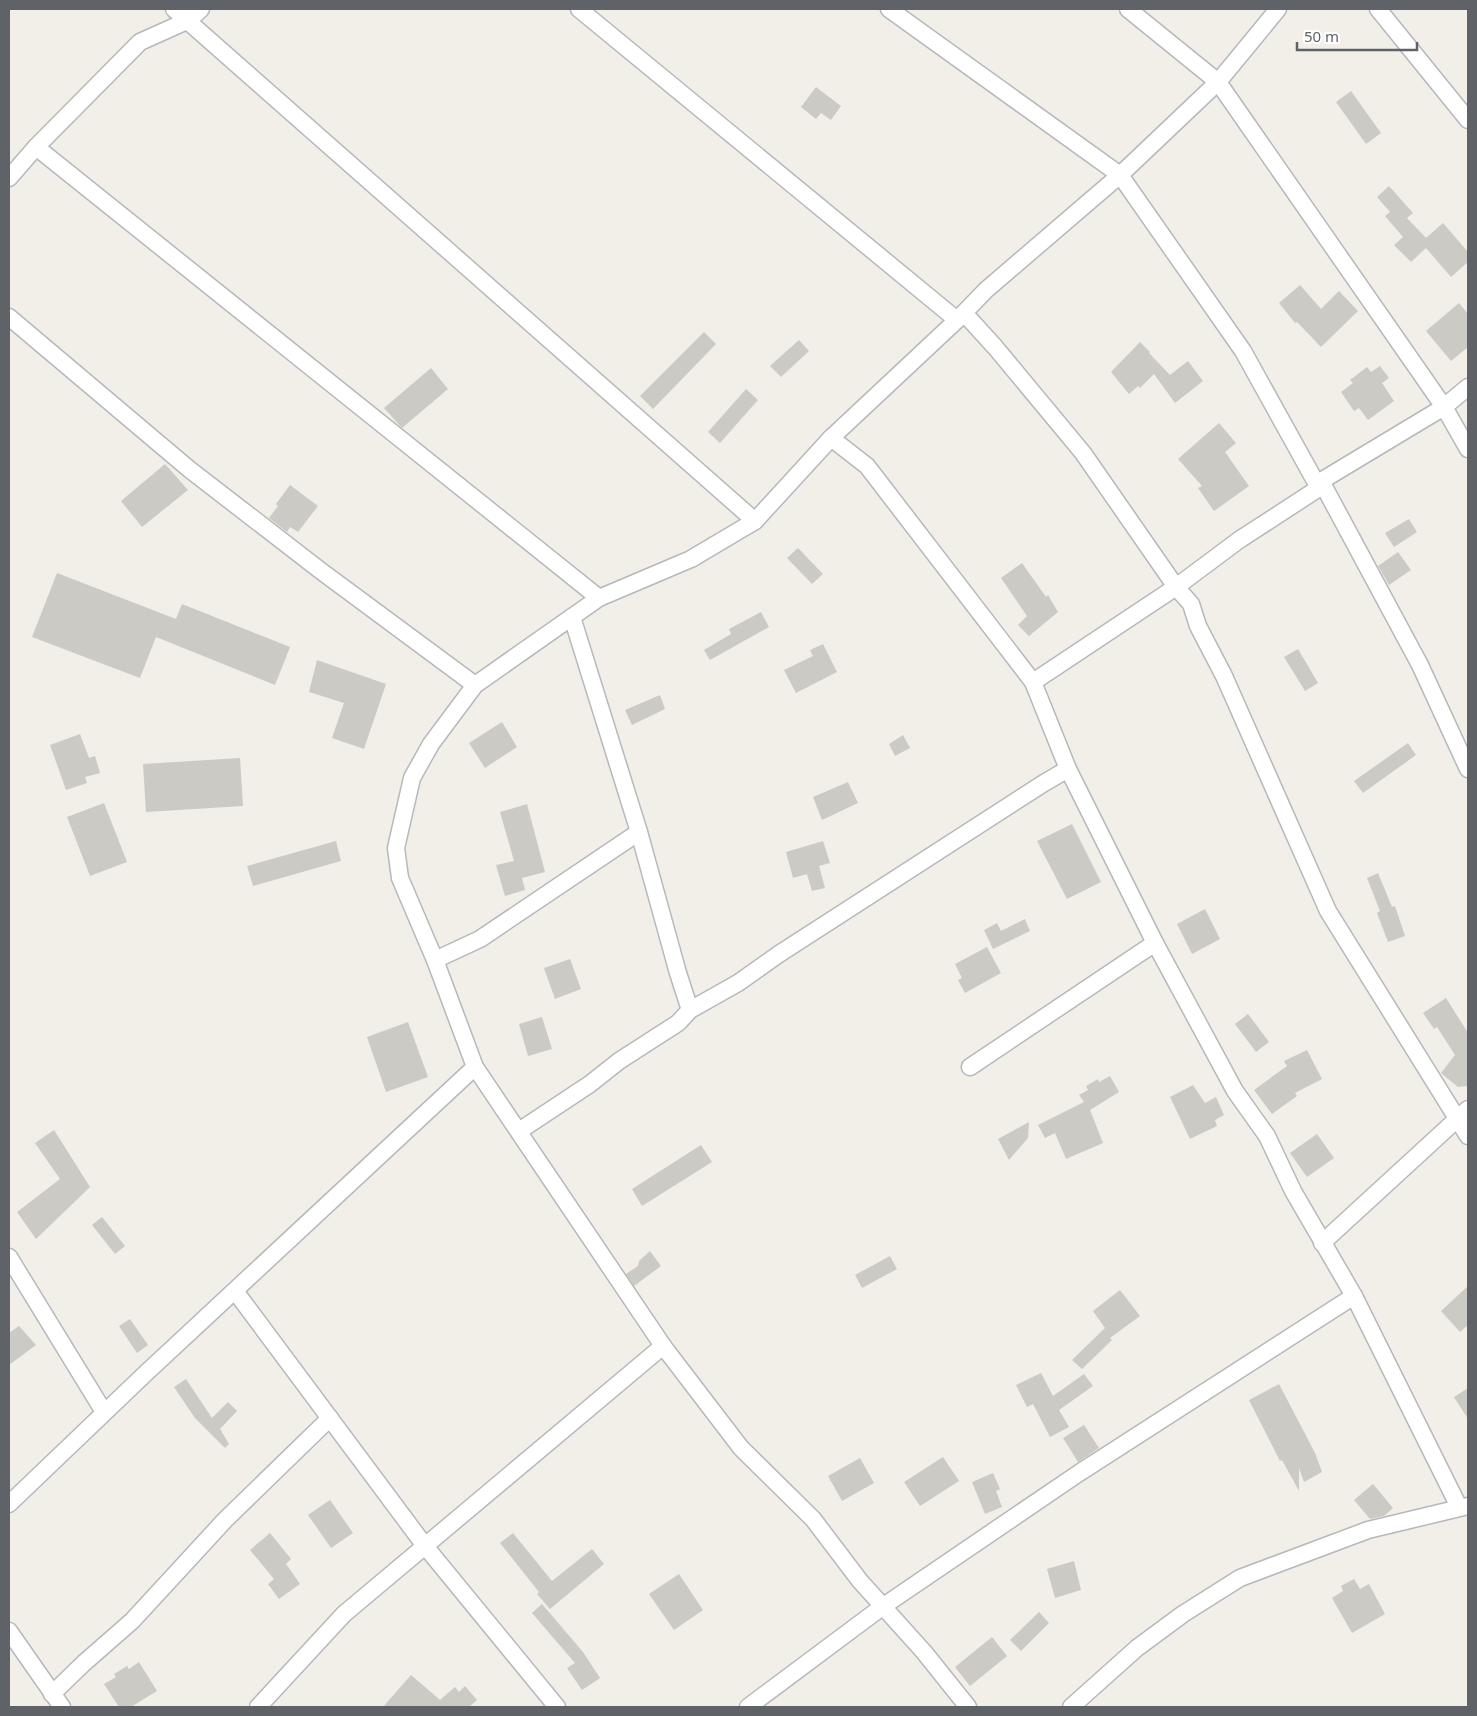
<svg xmlns="http://www.w3.org/2000/svg" width="1477" height="1716" font-family="'Noto Sans',sans-serif">
<rect width="100%" height="100%" fill="#f1efe8"/>
<g fill="#cccac5">
<polygon points="816,87 841,106 831,120 821,113 816,119 801,107"/>
<polygon points="1351,91 1381,133 1366,144 1336,102"/>
<polygon points="1389,186 1413,213 1407,218 1426,238 1443,223 1468,252 1468,262 1451,277 1426,248 1411,262 1394,245 1403,237 1385,216 1390,212 1377,197"/>
<polygon points="1300,285 1321,309 1339,291 1358,311 1321,347 1297,322 1295,323 1279,303"/>
<polygon points="1459,303 1468,314 1468,347 1451,361 1426,331"/>
<polygon points="704,332 716,344 653,409 640,396"/>
<polygon points="799,340 809,351 781,377 770,366"/>
<polygon points="1140,342 1150,352 1149,353 1170,375 1188,361 1203,381 1175,403 1154,374 1140,388 1138,386 1129,394 1111,372"/>
<polygon points="1380,366 1389,378 1382,383 1394,401 1368,420 1359,408 1354,411 1341,392 1353,383 1350,380 1367,367 1371,372"/>
<polygon points="431,368 448,389 402,428 384,408"/>
<polygon points="746,389 758,400 720,443 708,432"/>
<polygon points="1219,423 1236,443 1225,452 1249,486 1214,511 1198,488 1202,486 1178,459"/>
<polygon points="165,464 188,490 142,527 121,501"/>
<polygon points="290,485 318,506 298,532 290,527 287,532 269,518 278,506 276,504"/>
<polygon points="1409,519 1417,532 1394,547 1385,533"/>
<polygon points="798,548 823,574 812,584 787,558"/>
<polygon points="1398,552 1411,570 1389,585 1378,566"/>
<polygon points="1022,563 1046,597 1048,595 1058,612 1029,636 1018,625 1027,616 1001,578"/>
<polygon points="57,573 176,619 182,604 290,647 275,685 156,637 140,678 32,637"/>
<polygon points="761,612 769,627 710,660 704,650 731,634 729,629"/>
<polygon points="823,644 837,672 796,693 784,670 813,656 810,650"/>
<polygon points="1298,649 1318,683 1305,691 1284,657"/>
<polygon points="317,660 386,684 364,749 332,738 344,703 309,692"/>
<polygon points="660,695 665,709 632,725 625,710"/>
<polygon points="502,722 517,747 485,768 469,743"/>
<polygon points="80,734 89,758 95,756 100,773 85,777 87,783 66,790 50,745"/>
<polygon points="903,735 910,748 895,756 889,744"/>
<polygon points="1408,743 1416,755 1363,793 1354,781"/>
<polygon points="240,758 243,806 146,812 143,764"/>
<polygon points="848,782 858,803 822,820 813,797"/>
<polygon points="104,803 127,862 90,876 67,817"/>
<polygon points="527,804 545,872 522,878 525,890 505,896 496,865 514,861 500,812"/>
<polygon points="1072,824 1101,882 1067,899 1037,841"/>
<polygon points="336,841 341,861 253,886 247,866"/>
<polygon points="823,841 830,863 819,866 825,888 812,891 807,874 793,878 786,852"/>
<polygon points="1378,873 1392,907 1395,906 1405,936 1388,942 1377,913 1380,911 1367,878"/>
<polygon points="1205,909 1220,939 1192,954 1177,924"/>
<polygon points="1025,919 1030,931 993,949 984,930 997,923 1001,931"/>
<polygon points="987,947 1001,973 965,993 958,980 962,978 955,964"/>
<polygon points="570,959 581,989 555,999 544,968"/>
<polygon points="1446,998 1468,1033 1468,1086 1458,1087 1441,1073 1455,1055 1437,1027 1434,1029 1423,1013"/>
<polygon points="1248,1014 1269,1042 1256,1052 1235,1024"/>
<polygon points="542,1017 552,1049 528,1056 519,1024"/>
<polygon points="408,1022 428,1077 386,1092 367,1037"/>
<polygon points="1307,1050 1322,1079 1295,1093 1297,1096 1272,1114 1254,1090 1287,1066 1284,1061"/>
<polygon points="1110,1076 1119,1092 1090,1110 1103,1143 1066,1159 1055,1133 1045,1138 1038,1125 1084,1102 1079,1095 1088,1090 1086,1086 1098,1079 1099,1082"/>
<polygon points="1193,1085 1205,1103 1216,1097 1224,1115 1215,1120 1217,1126 1190,1139 1170,1097"/>
<polygon points="1029,1122 1028,1138 1009,1160 998,1139"/>
<polygon points="54,1130 90,1187 36,1239 17,1212 60,1179 35,1143"/>
<polygon points="1317,1134 1334,1158 1307,1177 1290,1153"/>
<polygon points="701,1145 712,1162 642,1206 632,1189"/>
<polygon points="102,1217 125,1246 115,1254 92,1225"/>
<polygon points="650,1251 661,1266 634,1286 626,1274 638,1266 639,1261"/>
<polygon points="890,1256 897,1269 862,1288 855,1275"/>
<polygon points="1468,1286 1468,1325 1460,1332 1441,1311"/>
<polygon points="1120,1290 1140,1316 1110,1338 1112,1340 1082,1369 1072,1360 1105,1328 1093,1311"/>
<polygon points="130,1319 148,1345 137,1353 119,1326"/>
<polygon points="19,1326 36,1345 9,1365 9,1333"/>
<polygon points="1041,1373 1053,1396 1084,1374 1093,1386 1059,1410 1069,1427 1050,1437 1033,1404 1027,1407 1016,1385"/>
<polygon points="186,1379 212,1418 228,1402 237,1411 220,1429 229,1444 225,1448 195,1418 174,1387"/>
<polygon points="1279,1384 1315,1453 1322,1472 1304,1482 1299,1468 1299,1491 1282,1460 1280,1461 1249,1400"/>
<polygon points="1468,1388 1468,1419 1454,1397"/>
<polygon points="1084,1425 1099,1448 1078,1462 1063,1438"/>
<polygon points="943,1457 959,1481 920,1506 904,1482"/>
<polygon points="860,1458 874,1483 842,1501 828,1476"/>
<polygon points="993,1473 1000,1489 996,1491 1002,1507 985,1514 972,1482"/>
<polygon points="1373,1484 1393,1508 1384,1516 1370,1519 1354,1500"/>
<polygon points="330,1500 353,1533 331,1548 308,1515"/>
<polygon points="270,1533 291,1559 286,1564 300,1584 279,1599 268,1584 274,1579 250,1550"/>
<polygon points="513,1533 552,1581 592,1549 604,1564 550,1609 537,1594 539,1592 500,1543"/>
<polygon points="1074,1561 1081,1590 1055,1598 1047,1569"/>
<polygon points="679,1574 703,1610 674,1630 649,1594"/>
<polygon points="1354,1579 1360,1589 1369,1584 1385,1614 1352,1633 1332,1598 1343,1591 1341,1586"/>
<polygon points="542,1604 583,1652 600,1678 582,1690 567,1668 575,1663 532,1613"/>
<polygon points="1039,1612 1049,1623 1021,1651 1010,1640"/>
<polygon points="992,1637 1007,1656 970,1686 955,1667"/>
<polygon points="139,1662 157,1691 131,1707 119,1707 104,1684 116,1677 114,1674 127,1666 129,1669"/>
<polygon points="411,1675 440,1700 455,1687 459,1692 465,1686 477,1700 469,1707 383,1707"/>
</g>
<g fill="none" stroke-linecap="round" stroke-linejoin="round">
<g stroke="#b5b8bc" stroke-width="19">
<g id="minor">
<polyline points="174,9 755,521"/>
<polyline points="579,9 957,320"/>
<polyline points="889,9 1120,175 1243,351 1319,488"/>
<polyline points="1128,9 1218,82 1444,407 1468,449"/>
<polyline points="1378,9 1468,120"/>
<polyline points="36,147 599,598"/>
<polyline points="9,178 36,147 140,42 189,20 201,9"/>
<polyline points="964,313 995,347 1083,453 1176,587 1191,604 1198,626 1224,676 1328,911 1468,1136"/>
<polyline points="9,317 189,469 321,571 475,685"/>
<polyline points="831,438 867,466 1033,682 1068,769 1155,943 1235,1091 1267,1136 1293,1191 1354,1296 1459,1507"/>
<polyline points="1321,481 1420,665 1468,769"/>
<polyline points="572,617 639,832 678,973 690,1010"/>
<polyline points="1033,682 1176,587 1239,540 1319,488 1321,481 1444,407 1468,387"/>
<polyline points="435,960 480,939 639,832"/>
<polyline points="970,1067 1155,943"/>
<polyline points="519,1131 590,1084 619,1061 678,1023 690,1010 738,983 779,954 1044,783 1068,769"/>
<polyline points="1322,1243 1468,1109"/>
<polyline points="9,1257 104,1412"/>
<polyline points="235,1291 425,1546 557,1707"/>
<polyline points="9,1504 146,1373 475,1067"/>
<polyline points="9,1631 62,1707"/>
<polyline points="52,1694 84,1663 132,1621 225,1520 330,1418"/>
<polyline points="258,1707 344,1614 663,1346"/>
<polyline points="748,1707 882,1607 1079,1473 1354,1296"/>
<polyline points="968,1707 924,1652 860,1581 813,1519 741,1448 663,1346 475,1067 435,960 400,878 396,848 412,778 431,744 475,685 599,598 691,559 755,521 831,438 957,320 986,290 1120,175 1218,82 1278,9"/>
<polyline points="1071,1707 1137,1648 1183,1614 1240,1578 1368,1530 1468,1506"/>
</g>
</g>
<use href="#minor" stroke="#fff" stroke-width="16"/>
</g>
<rect width="1477" height="1716" fill="none" stroke="#5f6368" stroke-width="20"/>
<path d="M1297 42v8h120v-8" fill="none" stroke="#5f6368" stroke-width="2.5"/>
<text x="1304" y="42" font-size="15" fill="#5f6368" stroke="#ffffff" stroke-width="4" paint-order="stroke">50 m</text>
</svg>
